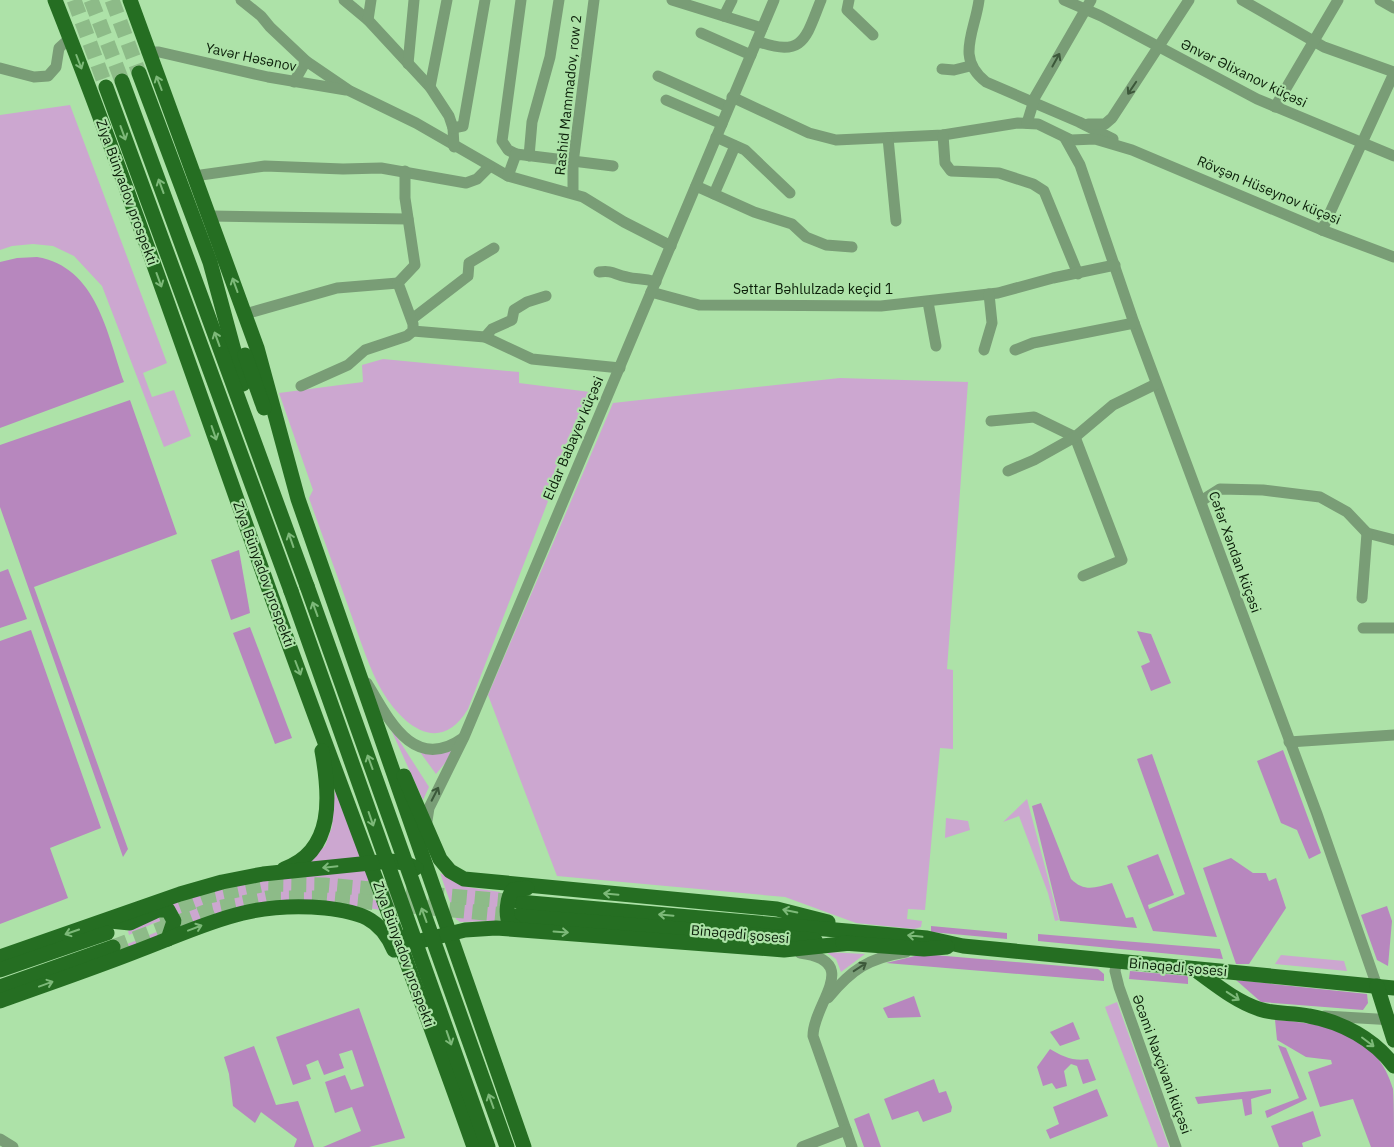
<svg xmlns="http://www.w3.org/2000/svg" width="1394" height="1147" font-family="'IBM Plex Sans',sans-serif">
<rect width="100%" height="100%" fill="#ade2a8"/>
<g fill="#cca7d0">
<polygon points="70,105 167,363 143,373 152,397 174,390 191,436 164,447 102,286 74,256 53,246 33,244 12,246 0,250 0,115"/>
<path d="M383,359l136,13v11l71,9 -122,317c-28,47 -65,17 -86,-18 -13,-23 -21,-49 -30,-74 -14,-40 -29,-79 -43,-119l4,-8 -34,-97 84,-11 -1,-17z"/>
<polygon points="840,378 968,382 947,669 953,670 953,749 940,748 925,910 908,909 907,919 922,921 921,927 914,929 856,923 785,897 557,876 488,695 613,403"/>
<polygon points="388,723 429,787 423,800"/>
<polygon points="454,747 450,757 436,774 417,748"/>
<polygon points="335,788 361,857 304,865 325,846 332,827"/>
<polygon points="1027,799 1059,920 1055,921 1048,893 1019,816 1003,822"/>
<polygon points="946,818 968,821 970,830 945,838"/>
<path d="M365,870l16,40 -39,-6 -162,24c2,-11 -1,-18 -11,-23 66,-27 127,-29 196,-35z"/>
<polygon points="440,873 467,887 500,892 499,921 460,922 456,919"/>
<polygon points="166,915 167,933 127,950 125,945 159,931 156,922 129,935 128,931 142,922"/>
<polygon points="826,952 865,954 841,972 836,959"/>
<polygon points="1281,955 1344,961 1347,971 1275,964"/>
<polygon points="1117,1002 1169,1147 1158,1147 1105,1007"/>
</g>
<g fill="#b787be">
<path d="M37,257c60,10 70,77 87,125l-124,46v-166l17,-4z"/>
<polygon points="130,400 177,534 34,587 128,849 123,857 0,507 0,445"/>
<polygon points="239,550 250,613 231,620 211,560"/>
<polygon points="8,569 27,619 0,628 0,572"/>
<polygon points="250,627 292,738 275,744 233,633"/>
<polygon points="31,630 101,828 50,848 68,898 0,924 0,641"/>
<polygon points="1137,631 1151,634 1171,683 1151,691 1141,666 1150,662"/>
<polygon points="1283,750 1321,853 1309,859 1297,830 1281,823 1257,761"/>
<polygon points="1152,754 1217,937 1153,931 1127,866 1158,854 1174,895 1148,905 1149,909 1185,894 1137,759"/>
<path d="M1041,803l30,76c13,13 24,9 41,4l14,35 7,-1 4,11 -77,-7 -28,-115z"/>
<polygon points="1231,858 1253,873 1266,873 1269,881 1276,878 1286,908 1249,964 1236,964 1203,868"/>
<polygon points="1387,906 1392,921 1388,966 1377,960 1361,915"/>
<polygon points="931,926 1007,933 1007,939 931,932"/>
<polygon points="1038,934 1220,949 1223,959 1038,941"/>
<polygon points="923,954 1098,969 1104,974 1104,981 886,963"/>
<polygon points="1130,971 1188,976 1188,984 1129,979"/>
<polygon points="1236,980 1367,994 1368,1003 1363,1010 1261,1002"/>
<polygon points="914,996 921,1017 888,1018 883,1008"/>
<polygon points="359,1008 405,1138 369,1147 323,1147 361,1131 352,1107 335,1113 325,1082 345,1075 351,1090 364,1086 352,1050 339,1054 344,1068 324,1075 318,1060 306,1065 311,1079 293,1085 276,1037"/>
<path d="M1275,1020c50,3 103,14 118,69 1,17 1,40 1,58h-23l-18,-48 -33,8 -12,-35 24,-8 -1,-4 -25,-3 -29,-17z"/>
<polygon points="1073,1022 1080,1039 1060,1046 1050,1032"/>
<polygon points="1278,1045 1286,1048 1307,1099 1267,1118 1265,1111 1299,1098"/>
<polygon points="254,1046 276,1105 298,1101 314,1147 294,1147 297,1139 261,1112 255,1123 233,1106 229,1074 224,1057"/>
<path d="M1050,1049c11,7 25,13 38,10l8,21 -13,4 -6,-18 -6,-2 -7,7 3,15 -11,3 -4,-6 -9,3 -6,-19z"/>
<polygon points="934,1079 939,1093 946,1091 952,1107 951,1112 923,1122 918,1111 892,1120 884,1099"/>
<polygon points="1097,1089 1108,1116 1050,1139 1046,1130 1059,1124 1053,1107"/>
<polygon points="1271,1089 1271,1093 1251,1099 1252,1114 1245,1116 1242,1099 1198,1104 1195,1097"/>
<polygon points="1313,1111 1321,1136 1302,1143 1303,1147 1279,1147 1271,1126"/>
<polygon points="869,1113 881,1147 864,1147 854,1119"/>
</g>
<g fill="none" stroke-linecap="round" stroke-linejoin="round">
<g stroke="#8dbb88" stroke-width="15" stroke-dasharray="15 8" stroke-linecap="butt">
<polyline points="74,0 106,87"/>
<polyline points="91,0 122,81"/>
<polyline points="112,0 139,73"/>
<polyline points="158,915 209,896 266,884 325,885 519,902"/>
<polyline points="113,947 213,909 267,898 325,898 517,916"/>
</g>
<g stroke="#799d76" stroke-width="11">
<polyline points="241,0 261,16 270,27 306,61 350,91 416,123 508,176 583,197 624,222 671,246"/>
<polyline points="344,0 368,20 430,87 449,116 453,128 454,147"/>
<polyline points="672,0 762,28"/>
<polyline points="849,0 847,10 873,35"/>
<path d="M979,0c-4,32 -24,58 7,82l93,40 34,17"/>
<polyline points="1064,0 1101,16 1257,99 1394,156"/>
<polyline points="1242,0 1324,47 1394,72"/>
<polyline points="1380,0 1394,8"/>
<polyline points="724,16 732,0"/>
<polyline points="368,20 371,0"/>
<polyline points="701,33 751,55"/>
<path d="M757,41c47,18 49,-4 64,-41"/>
<polyline points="147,52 159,52 268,77 346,90"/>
<polyline points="408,64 414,0"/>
<polyline points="0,68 34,77 48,76 56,67 59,48 70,38"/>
<polyline points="942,69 954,70 970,66"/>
<polyline points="658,76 728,107"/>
<polyline points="294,82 306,61"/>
<polyline points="430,87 447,0"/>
<polyline points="732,97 809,133 836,140 943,135 1018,123 1038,124 1071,140 1095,139 1132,150 1322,230 1394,257"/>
<polyline points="666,100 722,124"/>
<polyline points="1275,107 1338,0"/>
<polyline points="1027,123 1035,97 1091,0"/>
<polyline points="1088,124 1105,124 1112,118 1189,0"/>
<polyline points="453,128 463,126 485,0"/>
<polyline points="943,135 945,163 951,171 999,173 1033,184 1044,191 1078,274"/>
<polyline points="716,137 745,150 790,193"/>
<polyline points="888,138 896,221"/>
<polyline points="1065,138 1080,165 1134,323 1317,814 1377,986"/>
<polyline points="516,154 508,150 502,141 521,0"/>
<polyline points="529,156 532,122 550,57 559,0"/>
<polyline points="194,176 265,166 343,169 381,168 466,183 477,179 489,167"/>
<polyline points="508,176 516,154 613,166"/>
<polyline points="696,186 754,212 792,224 806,237 826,245 852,247"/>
<polyline points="573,193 573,163 594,0"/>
<polyline points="714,194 735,146"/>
<polyline points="210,216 408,219"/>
<polyline points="1322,230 1394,73"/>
<path d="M599,272c15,-2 15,3 28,5 11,3 15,0 29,5"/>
<polyline points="651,292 699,305 881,306 998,293 1053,278 1115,265"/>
<polyline points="928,302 936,346"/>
<polyline points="245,314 337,288 398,283"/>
<polyline points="412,319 468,276 469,263 494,248"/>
<polyline points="413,331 485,337 532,359 620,368"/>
<polyline points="485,337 492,329 512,320 514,310 527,302 546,296"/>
<polyline points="984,350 992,323 989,294"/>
<polyline points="1015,350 1033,343 1134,323"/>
<polyline points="301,386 348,365 365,350 407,336 413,331 413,324 398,283 415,265 405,198 405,171"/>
<polyline points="991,421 1034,417 1075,437 1122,560 1083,576"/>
<polyline points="1008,471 1034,460 1075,437 1113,405 1156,384"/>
<polyline points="1201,501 1220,489 1263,490 1320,497 1347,512 1367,533 1394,540"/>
<polyline points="1362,598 1367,533"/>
<polyline points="1363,628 1394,628"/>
<path d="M367,683c22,37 47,90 96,55"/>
<polyline points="1289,742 1394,735"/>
<polyline points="426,827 429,808 464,737 774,0"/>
<path d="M800,953c63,8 13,50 13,83l39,111"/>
<polyline points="1117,961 1115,971 1119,987 1176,1147"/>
<path d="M828,998c24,-29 41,-40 78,-46"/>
<polyline points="1325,1016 1394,1020"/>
<polyline points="0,1139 13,1147"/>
<polyline points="802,1147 846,1130"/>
</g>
<g stroke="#256e22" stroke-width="15">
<path d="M55,0c79,200 147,404 220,606 65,181 135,360 199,541"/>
<polyline points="130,0 257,348 298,499 524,1147"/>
<polyline points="139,73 210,262 243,384"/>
<polyline points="122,81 307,586"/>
<polyline points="106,87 291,591"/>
<polyline points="245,355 264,408"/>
<polyline points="404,776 440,859 450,871 464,879 777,909 828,922"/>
<path d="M284,869c51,-18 46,-74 38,-118"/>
<polyline points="519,902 927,938 963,946 1394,988"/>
<polyline points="517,916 815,940"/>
<polyline points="110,921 130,923 158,910 168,910 174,921 168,939"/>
<path d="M515,927l-5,-3c-5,-8 -3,-27 3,-34l14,-2"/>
<polyline points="405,937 416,942 465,930 496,928 784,950 851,943"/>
<polyline points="843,943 924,949 947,947"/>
<polyline points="0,957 180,894 222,882 263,874 390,861 405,863 416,868"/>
<path d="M1194,969c21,15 41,32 65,40 16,6 34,3 50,7 33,6 65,23 85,50"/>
<polyline points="0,970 107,933"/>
<polyline points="1377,986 1394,1040"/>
<polyline points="0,987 113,947"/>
<path d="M0,1001c44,-16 88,-31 132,-48 70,-26 115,-53 193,-45 34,4 55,9 69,42"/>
</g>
<g stroke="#256e22" stroke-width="15">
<polyline points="307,586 507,1147"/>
<polyline points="291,591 488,1147"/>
</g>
</g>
<defs><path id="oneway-shaft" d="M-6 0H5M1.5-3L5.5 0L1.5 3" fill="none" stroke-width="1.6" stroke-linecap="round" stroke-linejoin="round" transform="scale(1.25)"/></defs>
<g stroke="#3c583a">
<use href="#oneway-shaft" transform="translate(1056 60) rotate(-61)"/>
<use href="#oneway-shaft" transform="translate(1132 88) rotate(124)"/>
<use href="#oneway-shaft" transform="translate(435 794) rotate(-63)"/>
<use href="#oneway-shaft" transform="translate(860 967) rotate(-33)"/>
</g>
<g stroke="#7db979">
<use href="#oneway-shaft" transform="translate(79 62) rotate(69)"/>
<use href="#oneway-shaft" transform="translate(159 83) rotate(-111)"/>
<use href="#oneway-shaft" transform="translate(123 133) rotate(70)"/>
<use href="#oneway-shaft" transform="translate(161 186) rotate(-110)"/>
<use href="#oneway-shaft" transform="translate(159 280) rotate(70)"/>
<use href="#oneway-shaft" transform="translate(235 285) rotate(-110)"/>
<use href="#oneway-shaft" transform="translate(217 339) rotate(-110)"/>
<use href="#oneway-shaft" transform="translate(214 433) rotate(71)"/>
<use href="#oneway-shaft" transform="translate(291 540) rotate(-109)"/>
<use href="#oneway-shaft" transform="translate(315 609) rotate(-110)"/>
<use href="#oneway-shaft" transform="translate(298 668) rotate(69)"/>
<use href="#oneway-shaft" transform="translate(370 762) rotate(-110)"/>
<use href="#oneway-shaft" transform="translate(371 819) rotate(71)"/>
<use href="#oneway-shaft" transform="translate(330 867) rotate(174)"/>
<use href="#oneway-shaft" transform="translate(611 894) rotate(-175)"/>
<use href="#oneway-shaft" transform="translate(790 911) rotate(-168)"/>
<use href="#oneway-shaft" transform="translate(424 915) rotate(-110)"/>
<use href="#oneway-shaft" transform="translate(666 915) rotate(-175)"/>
<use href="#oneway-shaft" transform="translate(195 928) rotate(-21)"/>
<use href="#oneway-shaft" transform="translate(72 932) rotate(161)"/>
<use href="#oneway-shaft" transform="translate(561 932) rotate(4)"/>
<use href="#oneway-shaft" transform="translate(915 936) rotate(-174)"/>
<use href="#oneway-shaft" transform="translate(46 984) rotate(-20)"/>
<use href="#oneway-shaft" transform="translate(1233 996) rotate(33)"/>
<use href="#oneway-shaft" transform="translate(449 1038) rotate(71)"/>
<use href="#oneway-shaft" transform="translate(1368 1042) rotate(37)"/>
<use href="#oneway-shaft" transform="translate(491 1101) rotate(-110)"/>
</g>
<g text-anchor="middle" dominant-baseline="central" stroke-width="4.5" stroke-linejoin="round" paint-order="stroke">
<g font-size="14" fill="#0b1f09" stroke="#ade2a8">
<text transform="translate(251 57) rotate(12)">Yavər Həsənov</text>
<text transform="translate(1244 73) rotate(26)">Ənvər Əlixanov küçəsi</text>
<text transform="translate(568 95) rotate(-84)">Rashid Mammadov, row 2</text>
<text transform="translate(1269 190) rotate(23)">Rövşən Hüseynov küçəsi</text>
<text transform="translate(127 192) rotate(70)">Ziya Bünyadov prospekti</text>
<text x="813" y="289">Səttar Bəhlulzadə keçid 1</text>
<text transform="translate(573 438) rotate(-67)">Eldar Babayev küçəsi</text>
<text transform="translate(1235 552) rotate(70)">Cəfər Xəndan küçəsi</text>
<text transform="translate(264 574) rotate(70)">Ziya Bünyadov prospekti</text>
<text transform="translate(740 934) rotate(5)">Binəqədi şosesi</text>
<text transform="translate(404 954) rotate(70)">Ziya Bünyadov prospekti</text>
<text transform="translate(1178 967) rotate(5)">Binəqədi şosesi</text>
<text transform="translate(1162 1064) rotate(70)">Əcəmi Naxçivani küçəsi</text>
</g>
</g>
</svg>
